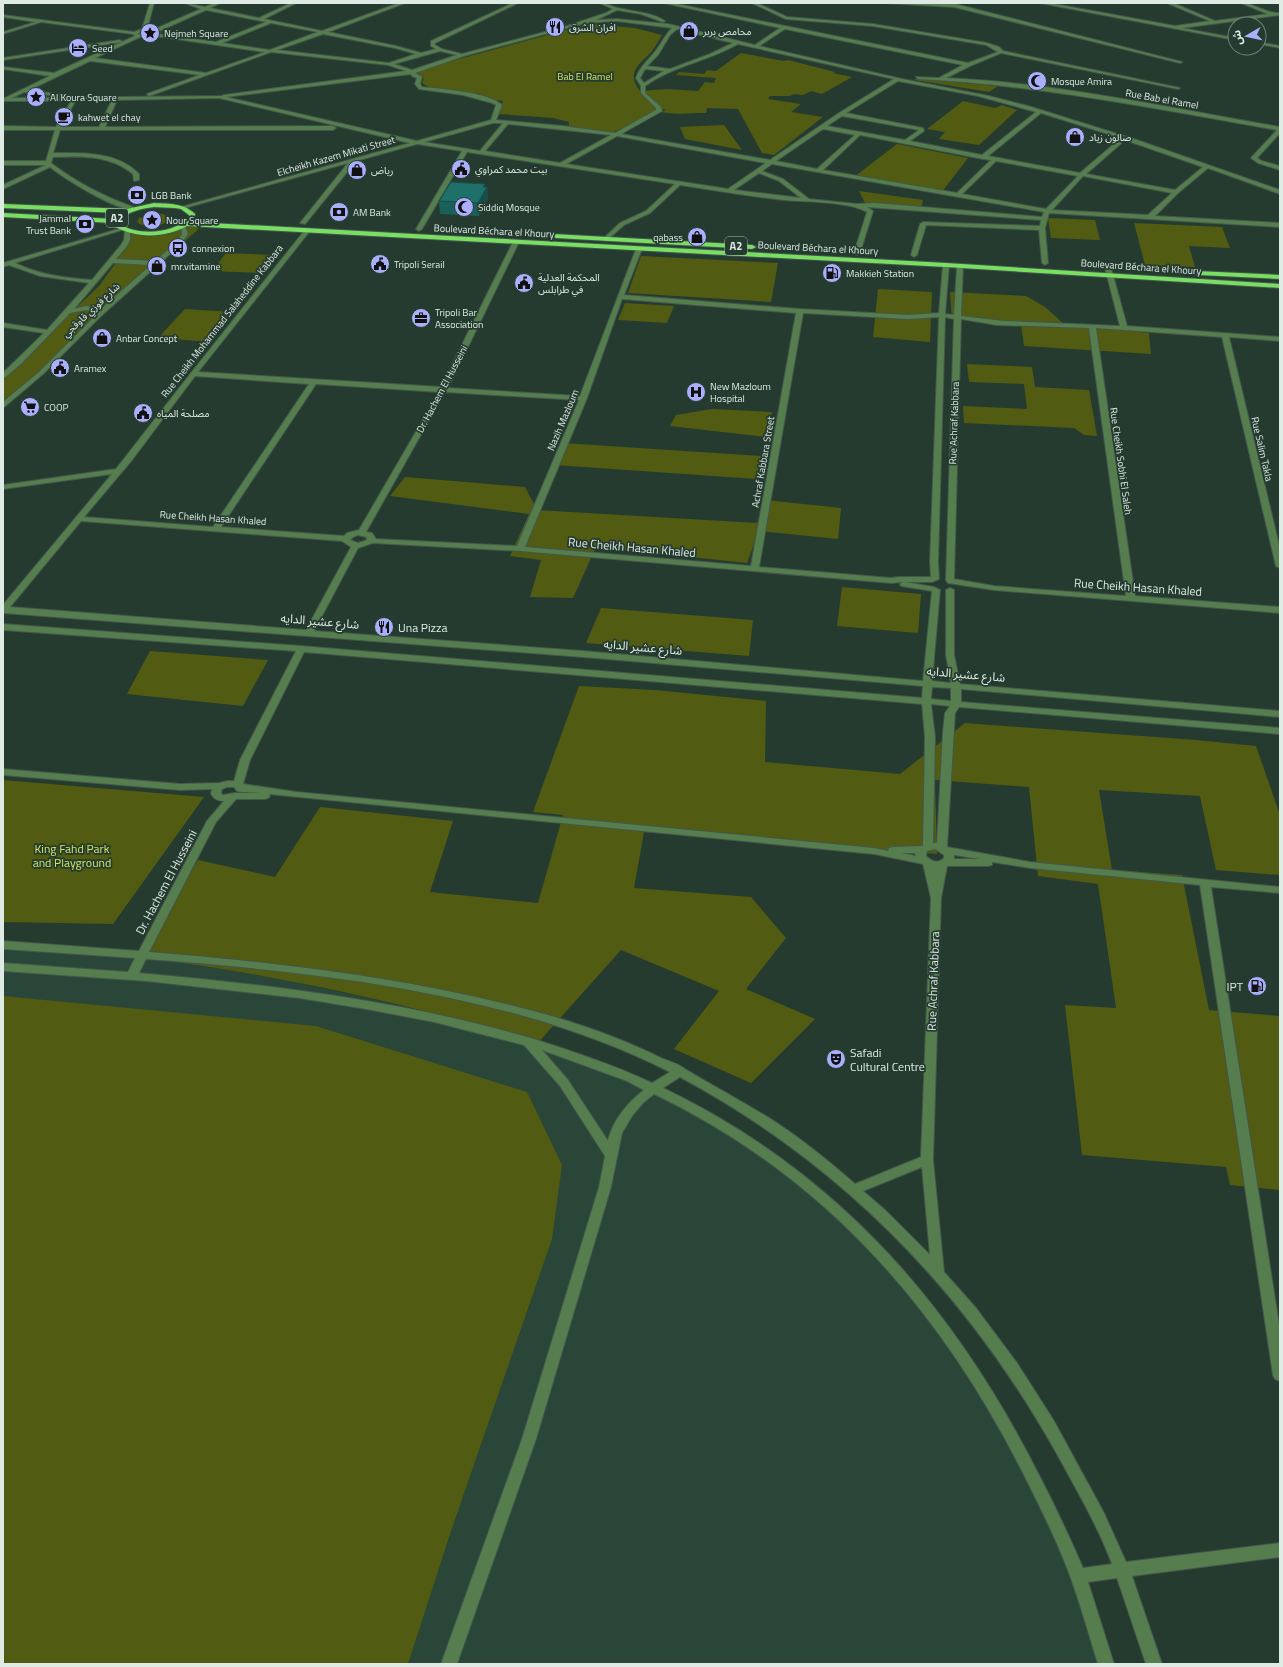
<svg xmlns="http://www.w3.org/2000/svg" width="1283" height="1667" font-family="'Titillium Web','Noto Sans Arabic',sans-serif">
<rect width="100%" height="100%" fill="#253b30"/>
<polygon fill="#294638" points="3,944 140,957 262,975 383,1001 502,1033 620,1075 730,1130 829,1203 919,1298 999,1415 1070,1560 1105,1664 3,1664"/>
<g fill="#525b12">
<path d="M589,24l46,4 27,7c-3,5 -6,11 -10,16 -12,14 -27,20 -12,40l27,-2 31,2 7,-9 9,1 2,-5 -40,-3 3,-3 25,2 3,-4 9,1 25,-18 43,8 4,-1 47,12 -2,1 19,4 -30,17 -11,-3 -8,4 -9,-1 -4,2h-20l-2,3 33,5 -10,8 32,5 -49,38 -12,-2 -24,-44 -31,-1 -1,5c-15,0 -31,2 -45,-1l5,-2 -4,-1 -50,24 -43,-7v-4l-16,-4 -55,-4 5,-13 -26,-3 4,-4 -52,-7 -7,-4 2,-5 -17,-5z"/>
<polygon points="916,79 998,86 989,92 915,80"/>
<polygon points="963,101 995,108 1002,105 1017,110 979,145 939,139 945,132 927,129"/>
<polygon points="724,125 742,150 685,139 680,127"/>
<polygon points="897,144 968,158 941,193 854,177"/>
<polygon points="859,191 923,200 921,208 865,203"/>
<path d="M153,214h10l6,3 1,2c-7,8 -25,10 -33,3l2,-4z"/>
<polygon points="1048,218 1095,220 1100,240 1051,238"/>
<polygon points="205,223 3,405 3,371 74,310 99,286 115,264 125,245 132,234 154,232"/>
<polygon points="1134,223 1222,227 1230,248 1189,246 1195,267 1145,265"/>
<polygon points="226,253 274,255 261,273 212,271"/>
<polygon points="641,256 778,263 771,302 628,293"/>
<polygon points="878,289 932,292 930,342 873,337"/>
<polygon points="950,292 1026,296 1045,307 1064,324 1149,333 1151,354 1024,346 1021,324 952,319"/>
<polygon points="625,303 674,306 667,323 618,320"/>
<polygon points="185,309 233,312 212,342 158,338"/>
<polygon points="967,364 1032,367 1035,387 1089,390 1097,436 1084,435 1074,428 964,423 963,406 1027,409 1024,384 969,382"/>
<polygon points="712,409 772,412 766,437 670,426 676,415"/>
<polygon points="563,443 761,456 756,479 555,465"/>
<polygon points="405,477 525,487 537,510 757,523 766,500 841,508 838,539 759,531 747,563 596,547 573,598 530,597 541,560 510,556 529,514 390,496"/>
<polygon points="842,587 921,594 918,633 837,626"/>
<polygon points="601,608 753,620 749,656 586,643"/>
<polygon points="150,651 268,660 243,706 127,694"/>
<path d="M579,686l76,4 111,11 -1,61 135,12 65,-51 231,17 60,6 24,69v60l-64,-5 -16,-74 -101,-6 13,80 70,5 27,135 71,6v174l-50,-5 -4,-18 -144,-12 -17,-150 51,3 -18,-124 -60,-8 -9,-89 -94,-7 2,74 -293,-22 -10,56 117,9 35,41 -40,51 69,30 -64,64 -77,-34 45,-58 -98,-41 -85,95c-89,-31 -181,-52 -273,-69 -41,-8 -82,-13 -123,-19l58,-97 77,17 45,-70 133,14 -23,71 108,11 25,-88 -30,-3z"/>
<polygon points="3,780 204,797 113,924 3,922"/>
<polygon points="3,996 316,1026 527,1092 562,1165 552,1239 451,1531 408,1664 3,1664"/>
</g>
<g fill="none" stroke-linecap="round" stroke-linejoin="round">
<g stroke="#43574d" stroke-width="2">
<g id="minor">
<path d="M150,3h4l-7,26h8l46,-20 -16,-6 20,4 9,-4h6l-10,5 49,10 32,-15h5l-32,16 58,12 77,-28h6l-77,29 68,14 25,7 15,-4 -5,-3v-5l82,-38h5l-83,40v2l7,4 20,5 105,-28 39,-13 7,-4 -13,-6c7,0 12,4 18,5 16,4 33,4 47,13l-2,1 -22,-8 -24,-4 -21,10 21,-1 51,5 87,21 25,-17 -116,-25h8l296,60 30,-11 -12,-7 -113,-19 -87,-7 -34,-16h5l30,14 86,7 114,19 12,4 4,4 177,37 -2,1 -177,-36 -31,13 -24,12c112,5 223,30 334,49v6l-23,25 5,3 18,5v4l-22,-7 -7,-5 26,-28c-119,-21 -238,-45 -359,-51l-2,-2 23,1 24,-13 -178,-36 -26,17 143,33 87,17 39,10 109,34 143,50v4l-72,-26 -30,25 -23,23 125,7v4l-231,-14 -4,15 3,35 -3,2 -3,-2 -3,-33 -113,-5 -9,30 -3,2 -3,-2 9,-31 3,-2 117,4 1,-6 -174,-13 6,4 -13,42 -3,2 -3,-2 13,-41c-19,-11 -62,-10 -84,-12 -35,-4 -69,-10 -103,-15l-30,28 -26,12 -18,16 -2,-1v-2l16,-15 26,-12 29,-27 -208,-32 -45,77 -3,2 -3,-2 46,-78 -45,-7 -61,17 -51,63 -5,-1 48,-60 -167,46v-2l229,-64 -191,-45 -102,2 -12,27 228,-1 3,2 -3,2h-273l-7,23c30,0 64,-2 86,21v6l-5,1 -1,-7c-23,-19 -51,-18 -80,-17l-2,6c26,20 54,34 85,45v2c-18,2 -71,-31 -86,-43l-47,22v-4l43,-20h-43v-4h43l9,-31h-52v-4l53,1 15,-26h-68v-2l47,-23 -47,-7v-2l51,6 81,-37 -2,-2 -92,-12 -38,12v-2l33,-10 -33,-5v-2l131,17 8,-3zM206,10l60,12 -50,20 -58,-8 2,-2 -1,-1zM617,21l55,7c-6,6 -10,14 -15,21 -7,10 -17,17 -21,29l5,8v7l15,15v2l-41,23 -52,-7 -67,-6 6,-15c-14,-13 -60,-16 -80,-18l-2,-3 2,-7 -7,-4 49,-17 122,-33zM271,23l47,9 -48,18 -48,-7zM677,29l56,14 -23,11 -40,15 -23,-3 11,-11 12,-20zM142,31l13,1 -8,3 -10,-1zM323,34l72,14 21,6 -27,9 -112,-13zM154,36h1l110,16 -59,21 -111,-15 45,-21zM738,44l156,35 -55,34 -69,47 -149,-26 41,-23 -1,-4 -16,-14v-7c27,-20 64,-25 93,-42zM440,51l17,4 -45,15 -18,-6zM271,52l117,13 18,6 -182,24 -2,1 -210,2 12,-6 41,5 -2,-2 -34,-5 61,-29 110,14 -53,19 2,2zM645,69l19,2 -20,12 -4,-5zM411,74l1,2 5,2 -2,6 4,5 44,6 29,8 4,2 -5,15 -74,21 -191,-44zM898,81l80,15 58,16 -54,43 -72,-14 14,-10 -1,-3 -77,-15zM76,100h36l-13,27h-38zM1041,113l80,25 -41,35 -92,-17zM842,116l77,14 -14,10 -78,-14zM493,123h10l-23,28 -56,-9zM508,124l103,11 -51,28 -75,-12zM823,129l32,6 -38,34 -41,-8zM860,135l123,24 8,1 -34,33 -134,-23zM617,136l149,27 -38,26 -162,-25zM1125,140l78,27 -28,23 -89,-16zM996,161l82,15 -32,33 -84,-15zM772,164l272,48 -2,5 -167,-14 -18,1 -48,-5 -26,-20 -21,-8zM759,173l20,8 22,17 -67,-8zM1083,176l89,17 -24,22 -96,-5z"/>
<polygon points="884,3 947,4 946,3 951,3 1182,62 1180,63 954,7"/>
<path d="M1040,3h9l126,23 35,-5 -43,-18h6l42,18 53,-7 -27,-11c14,0 25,11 39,10v2l-98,13 53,10v2z"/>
<polygon points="120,40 122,42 3,60 3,58"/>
<polygon points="1259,42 1280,46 1280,48 1259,44"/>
<path d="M181,225h4l3,9 -8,11 -79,71 -58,58 -40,34v-6l36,-30 57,-57 -2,-4 -8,-1 -16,3 -48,50 -19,16v-6l41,-40 -41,-6v-4l44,7 42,-47 -49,-7 -31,-11 -6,2v-4l119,-35v2l-107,33c24,12 51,15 77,17l29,-35 3,-5 1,-9 5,1v8l-3,6 -11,13 39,2 21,-18 6,-9zM113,263l38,2 -51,45 -1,-1 -13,-3 -12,3z"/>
<path d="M307,229l3,2 -1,1 -111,140 243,15 72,-145 3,-2 3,2 -71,146 132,8 56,-147 3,-2 3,2 -18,46 176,14 108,6 31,-2 4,-48 3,-2 3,2 -4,49 9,1 3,-49 3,-2 3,2 -2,50 43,5 116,5 -15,-58 3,-2 3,2 16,58 153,11v4l-51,-4 51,212v19l-4,-2 -54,-229 -126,-9 39,268 145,11v6l-286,-23 -46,-7 -2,-3 8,-261 -9,-2 -7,245 1,17 -7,3h-27l29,5 6,3 -8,91 19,2 -5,-28v-65l4,-2 4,2v65l6,29 320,27v6l-319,-28v13l319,26v6l-321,-27 -4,6 -8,134 83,15 250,25v6l-69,-6 69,444v50l-5,-2 -2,-4 -73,-490 -170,-17 -38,-6v3l-4,1h-41l-6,32 -8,262 11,112 32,36 41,55 37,58 50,92 22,49 154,-19v14l-148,19 30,88h-16l-29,-86 -29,4 26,82h-16c-10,-32 -19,-65 -31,-96 -11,-29 -25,-57 -39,-85 -84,-170 -201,-306 -374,-389l-11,9 -11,13 -10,17 -11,54 -75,252 -79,225h-16l81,-225 77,-252 6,-31 -45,-70 -36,-41 -90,-23 -68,-13 -67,-11 -153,-17 -143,-10v-8l125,9 7,-14 -132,-9v-8l136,10 68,-130 17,-20c-6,0 -10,-2 -13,-7l1,-5 -32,1 -177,-15v-6l177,15 39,-1 9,-2h6l6,-21 56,-109 -293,-21v-6l298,22 621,52 1,-12 -340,-29 -580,-44v-8l109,-131 -109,15v-4l113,-16 75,-96 114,-143zM622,299l174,14 -45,253 -226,-19 62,-149zM803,313l105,6 31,-2 -9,245 1,15h-33l-7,1 -132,-11zM961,319l36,6 92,3 37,268 -132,-10 -40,-7zM195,376l114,8 -96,143 -129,-10 48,-57zM316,384l123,8 -80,138 -12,3 -3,3 -123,-9zM445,392l134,8 -62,146 -141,-7 -4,-6 -6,-1zM81,521l261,20 9,6 -45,83 -296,-23zM358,535l8,2 1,3 -9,3 -8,-3 3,-3zM373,543l147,8 371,32 12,-1 -3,2 1,2 31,5 -9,90 -340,-30 -269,-20 44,-83zM304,652l618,52 3,33 -2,109 -30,1 -4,1 -1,3 -14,-3 -577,-56 -54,-8 7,-24zM932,687l19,1v13l-20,-2zM931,704l19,2 -5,7 -2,19 -6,111h-4l2,-106zM227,787h7l3,4c5,2 17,1 24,2h-26l-12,2 -2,-2 1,-4zM269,794l605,60 49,10 8,34 -10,259 -66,27c-25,-22 -51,-43 -78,-61 -30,-19 -62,-36 -92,-54 -6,-5 -16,-8 -24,-11 -34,-17 -70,-30 -106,-41 -133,-38 -268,-54 -406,-65l67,-130 20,-23h29l3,-1 2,-2zM935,849l9,6v3c-6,6 -12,4 -18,-2l1,-5zM901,853h14l1,3zM954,855l26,4h-26zM146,959c172,13 369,34 524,113l-18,11c-38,-18 -78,-31 -118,-44 -129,-38 -262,-54 -395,-66zM542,1050l85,31 17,9c-16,12 -32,31 -36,51l-40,-61zM680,1077c167,90 291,220 382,386 18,33 37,66 50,101l-29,4c-13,-30 -27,-60 -42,-89 -86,-172 -203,-307 -378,-391zM922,1167l8,88 -46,-46 -21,-18z"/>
</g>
</g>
<g stroke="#43574d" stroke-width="2">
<g id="highway">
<path d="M154,203c15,1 30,0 41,11v4l-3,4 754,41 334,21v4l-334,-21 -759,-41c-22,12 -51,13 -73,0l-1,-3 -110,-6v-4l110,6 7,-6 -117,-5v-4l124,5zM154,207l21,1 6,1 8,6v3c-17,16 -50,18 -70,6v-4c10,-9 22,-11 35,-13z"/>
<polygon points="553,234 752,245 756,247 752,249 556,238 552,236"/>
<polygon points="1196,271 1280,275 1280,279 1199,275 1196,275"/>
</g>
</g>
<use href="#minor" fill="#557d4d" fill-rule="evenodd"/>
<use href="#highway" fill="#79de62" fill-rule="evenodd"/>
</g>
<polygon fill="#1a605a" points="485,184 485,187 487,187 488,199 479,216 440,214 439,201"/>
<polygon fill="#154e4a" points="485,184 485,190 487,187 488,199 479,216 478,203 483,187"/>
<polygon fill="#1e7069" stroke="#154e4a" points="451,182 485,184 483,187 487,187 478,203 439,201"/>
<defs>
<g id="restaurant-disc" transform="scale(1)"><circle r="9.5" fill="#aaaffb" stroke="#253b30"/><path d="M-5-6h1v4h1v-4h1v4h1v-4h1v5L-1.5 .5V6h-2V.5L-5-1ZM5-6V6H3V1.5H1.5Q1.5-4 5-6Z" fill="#111"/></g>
<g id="shop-disc" transform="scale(1)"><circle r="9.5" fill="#aaaffb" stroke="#253b30"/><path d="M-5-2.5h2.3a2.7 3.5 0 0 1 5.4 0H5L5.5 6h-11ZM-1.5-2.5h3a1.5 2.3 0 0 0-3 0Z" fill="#111"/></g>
<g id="sight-disc" transform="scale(1)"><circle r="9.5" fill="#aaaffb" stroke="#253b30"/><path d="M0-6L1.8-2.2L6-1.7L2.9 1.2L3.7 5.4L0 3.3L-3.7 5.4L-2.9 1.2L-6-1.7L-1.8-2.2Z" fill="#111"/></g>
<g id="hotel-disc" transform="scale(1)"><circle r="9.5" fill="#aaaffb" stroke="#253b30"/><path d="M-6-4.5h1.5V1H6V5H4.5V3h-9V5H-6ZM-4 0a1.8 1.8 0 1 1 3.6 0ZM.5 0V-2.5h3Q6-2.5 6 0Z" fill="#111"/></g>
<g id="mosque-disc" transform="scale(1)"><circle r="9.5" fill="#aaaffb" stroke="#253b30"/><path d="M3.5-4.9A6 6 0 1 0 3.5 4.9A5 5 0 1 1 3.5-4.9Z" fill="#111"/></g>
<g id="cafe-disc" transform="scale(1)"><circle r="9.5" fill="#aaaffb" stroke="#253b30"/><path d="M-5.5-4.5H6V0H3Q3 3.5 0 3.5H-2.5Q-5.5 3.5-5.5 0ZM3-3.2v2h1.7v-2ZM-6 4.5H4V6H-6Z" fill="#111"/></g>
<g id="civic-disc" transform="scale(1)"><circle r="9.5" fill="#aaaffb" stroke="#253b30"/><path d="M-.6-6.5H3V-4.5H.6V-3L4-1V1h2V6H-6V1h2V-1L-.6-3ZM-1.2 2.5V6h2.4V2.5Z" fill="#111"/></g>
<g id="bank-disc" transform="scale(1)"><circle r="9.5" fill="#aaaffb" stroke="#253b30"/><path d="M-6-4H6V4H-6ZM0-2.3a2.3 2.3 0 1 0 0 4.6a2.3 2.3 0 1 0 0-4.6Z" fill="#111"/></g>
<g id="bus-disc" transform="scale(1)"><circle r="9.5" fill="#aaaffb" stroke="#253b30"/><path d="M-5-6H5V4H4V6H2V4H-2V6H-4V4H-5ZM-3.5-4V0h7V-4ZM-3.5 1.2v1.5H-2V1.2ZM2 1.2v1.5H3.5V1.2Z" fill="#111"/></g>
<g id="fuel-disc" transform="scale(1)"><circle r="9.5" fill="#aaaffb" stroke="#253b30"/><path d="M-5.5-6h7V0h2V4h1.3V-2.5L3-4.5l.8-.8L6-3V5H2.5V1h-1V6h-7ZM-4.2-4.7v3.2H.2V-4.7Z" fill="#111"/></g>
<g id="office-disc" transform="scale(1)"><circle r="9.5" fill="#aaaffb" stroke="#253b30"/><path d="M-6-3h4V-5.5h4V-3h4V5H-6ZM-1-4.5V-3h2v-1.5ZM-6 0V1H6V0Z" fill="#111"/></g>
<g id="hospital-disc" transform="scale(1)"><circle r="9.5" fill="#aaaffb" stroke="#253b30"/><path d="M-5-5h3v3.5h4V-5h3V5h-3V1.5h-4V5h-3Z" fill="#111"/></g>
<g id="supermarket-disc" transform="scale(1)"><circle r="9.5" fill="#aaaffb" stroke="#253b30"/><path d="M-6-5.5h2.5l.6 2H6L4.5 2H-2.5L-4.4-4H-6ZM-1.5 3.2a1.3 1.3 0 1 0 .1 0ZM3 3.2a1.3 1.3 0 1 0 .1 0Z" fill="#111"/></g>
<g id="theatre-disc" transform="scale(1)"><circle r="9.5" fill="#aaaffb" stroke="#253b30"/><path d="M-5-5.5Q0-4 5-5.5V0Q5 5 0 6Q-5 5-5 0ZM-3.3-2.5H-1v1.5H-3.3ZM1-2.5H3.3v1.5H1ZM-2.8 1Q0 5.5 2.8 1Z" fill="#111"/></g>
</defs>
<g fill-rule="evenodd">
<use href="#restaurant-disc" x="555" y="27"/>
<use href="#shop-disc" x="689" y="31"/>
<use href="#sight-disc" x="150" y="33"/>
<use href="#hotel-disc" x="78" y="48"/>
<use href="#mosque-disc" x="1037" y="81"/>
<use href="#sight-disc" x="36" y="97"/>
<use href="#cafe-disc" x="64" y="117"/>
<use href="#shop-disc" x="1075" y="137"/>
<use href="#civic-disc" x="461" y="169"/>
<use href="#shop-disc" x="357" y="170"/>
<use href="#bank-disc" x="137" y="195"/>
<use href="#mosque-disc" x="464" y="207"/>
<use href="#bank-disc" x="339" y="212"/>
<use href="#sight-disc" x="152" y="220"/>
<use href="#bank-disc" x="85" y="224"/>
<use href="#shop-disc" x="697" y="237"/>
<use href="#bus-disc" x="178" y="248"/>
<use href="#civic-disc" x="380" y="264"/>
<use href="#shop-disc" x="157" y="266"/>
<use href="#fuel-disc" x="832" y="273"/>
<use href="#civic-disc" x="524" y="283"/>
<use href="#office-disc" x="421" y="318"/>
<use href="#shop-disc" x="102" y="338"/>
<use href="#civic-disc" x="60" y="368"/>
<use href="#hospital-disc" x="696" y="392"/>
<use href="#supermarket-disc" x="30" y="407"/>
<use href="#civic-disc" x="143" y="413"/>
<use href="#restaurant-disc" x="384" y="627"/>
<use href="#fuel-disc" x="1257" y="986"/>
<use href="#theatre-disc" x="836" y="1059"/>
</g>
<g text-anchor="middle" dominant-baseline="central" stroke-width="3.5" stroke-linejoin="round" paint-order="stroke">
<g font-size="10" fill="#deebe4" stroke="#253b30" text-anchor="start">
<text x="569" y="27">افران الشرق</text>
<text x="703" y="31">محامص بربر</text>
<text x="164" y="33">Nejmeh Square</text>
<text x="92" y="48">Seed</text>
<text x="1051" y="81">Mosque Amira</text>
<text x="50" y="97">Al Koura Square</text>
<text x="78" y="117">kahwet el chay</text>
<text x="1089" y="137">صالون زياد</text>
<text x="475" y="169">بيت محمد كمراوي</text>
<text x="371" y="170">رياض</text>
<text x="151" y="195">LGB Bank</text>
<text x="478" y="207">Siddiq Mosque</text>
<text x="353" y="212">AM Bank</text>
<text x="71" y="218" text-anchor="end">Jammal<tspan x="71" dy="12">Trust Bank</tspan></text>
<text x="166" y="220">Nour Square</text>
<text x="683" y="237" text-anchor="end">qabass</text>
<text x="192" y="248">connexion</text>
<text x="394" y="264">Tripoli Serail</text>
<text x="171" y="266">mr.vitamine</text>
<text x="846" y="273">Makkieh Station</text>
<text x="538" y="277">المحكمة العدلية<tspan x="538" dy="12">في طرابلس</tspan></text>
<text x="435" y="312">Tripoli Bar<tspan x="435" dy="12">Association</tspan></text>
<text x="116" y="338">Anbar Concept</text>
<text x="74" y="368">Aramex</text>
<text x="710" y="386">New Mazloum<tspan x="710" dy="12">Hospital</tspan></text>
<text x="44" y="407">COOP</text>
<text x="157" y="413">مصلحة المياه</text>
</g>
<g font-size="10" fill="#d4e863" stroke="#253b30">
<text x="585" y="76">Bab El Ramel</text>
</g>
<g font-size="10" fill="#deebe4" stroke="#253b30">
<text transform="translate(1162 99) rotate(10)">Rue Bab el Ramel</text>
<text transform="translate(336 156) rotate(-16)">Elcheikh Kazem Mikati Street</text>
<text transform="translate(494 231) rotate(3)">Boulevard Béchara el Khoury</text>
<text transform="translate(818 248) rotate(3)">Boulevard Béchara el Khoury</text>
<text transform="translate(1141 267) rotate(4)">Boulevard Béchara el Khoury</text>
<text transform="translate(91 310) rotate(-43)">شارع فوزي قاوقجي</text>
<text transform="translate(222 321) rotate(-52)">Rue Cheikh Mohammad Salaheddine Kabbara</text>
<text transform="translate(442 389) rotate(-62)">Dr. Hachem El Husseini</text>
<text transform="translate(563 420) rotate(-67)">Nazih Mazloum</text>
<text transform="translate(954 423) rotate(-88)">Rue Achraf Kabbara</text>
<text transform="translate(1262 449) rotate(77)">Rue Salim Takla</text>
<text transform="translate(1121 461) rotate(82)">Rue Cheikh Sobhi El Saleh</text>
<text transform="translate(763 462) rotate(-80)">Achraf Kabbara Street</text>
<text transform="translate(213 518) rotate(4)">Rue Cheikh Hasan Khaled</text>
</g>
<g fill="#253b30" stroke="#a6b6ae" stroke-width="1">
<rect x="106" y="209" width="22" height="18" rx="3"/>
<rect x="725" y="237" width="22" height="18" rx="3"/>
</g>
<g font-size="11" font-weight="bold" fill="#deebe4">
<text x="117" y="218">A2</text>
<text x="736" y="246">A2</text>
</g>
<g font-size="12" fill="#deebe4" stroke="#253b30">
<text transform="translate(632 547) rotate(5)">Rue Cheikh Hasan Khaled</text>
<text transform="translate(1138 587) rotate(4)">Rue Cheikh Hasan Khaled</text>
<text transform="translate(320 621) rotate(5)">شارع عشير الدايه</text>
<text transform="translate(643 647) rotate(5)">شارع عشير الدايه</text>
<text transform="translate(966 674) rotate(5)">شارع عشير الدايه</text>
<text transform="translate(166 882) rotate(-62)">Dr. Hachem El Husseini</text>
<text transform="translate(933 981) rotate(-88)">Rue Achraf Kabbara</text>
</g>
<g font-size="12" fill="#deebe4" stroke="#253b30" text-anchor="start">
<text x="398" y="627">Una Pizza</text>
<text x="1243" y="986" text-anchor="end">IPT</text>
<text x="850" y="1052">Safadi<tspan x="850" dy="14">Cultural Centre</tspan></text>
</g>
<g font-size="12" fill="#d4e863" stroke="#253b30">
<text x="72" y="848">King Fahd Park<tspan x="72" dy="14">and Playground</tspan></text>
</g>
</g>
<rect width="1283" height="1667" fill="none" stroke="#deebe4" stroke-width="8"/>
<g transform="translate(1247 36) rotate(261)"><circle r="19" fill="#253b30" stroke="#6f8178"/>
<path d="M0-3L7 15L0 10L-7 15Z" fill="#aaaffb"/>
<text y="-6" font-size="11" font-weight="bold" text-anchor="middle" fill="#deebe4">ش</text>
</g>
</svg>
